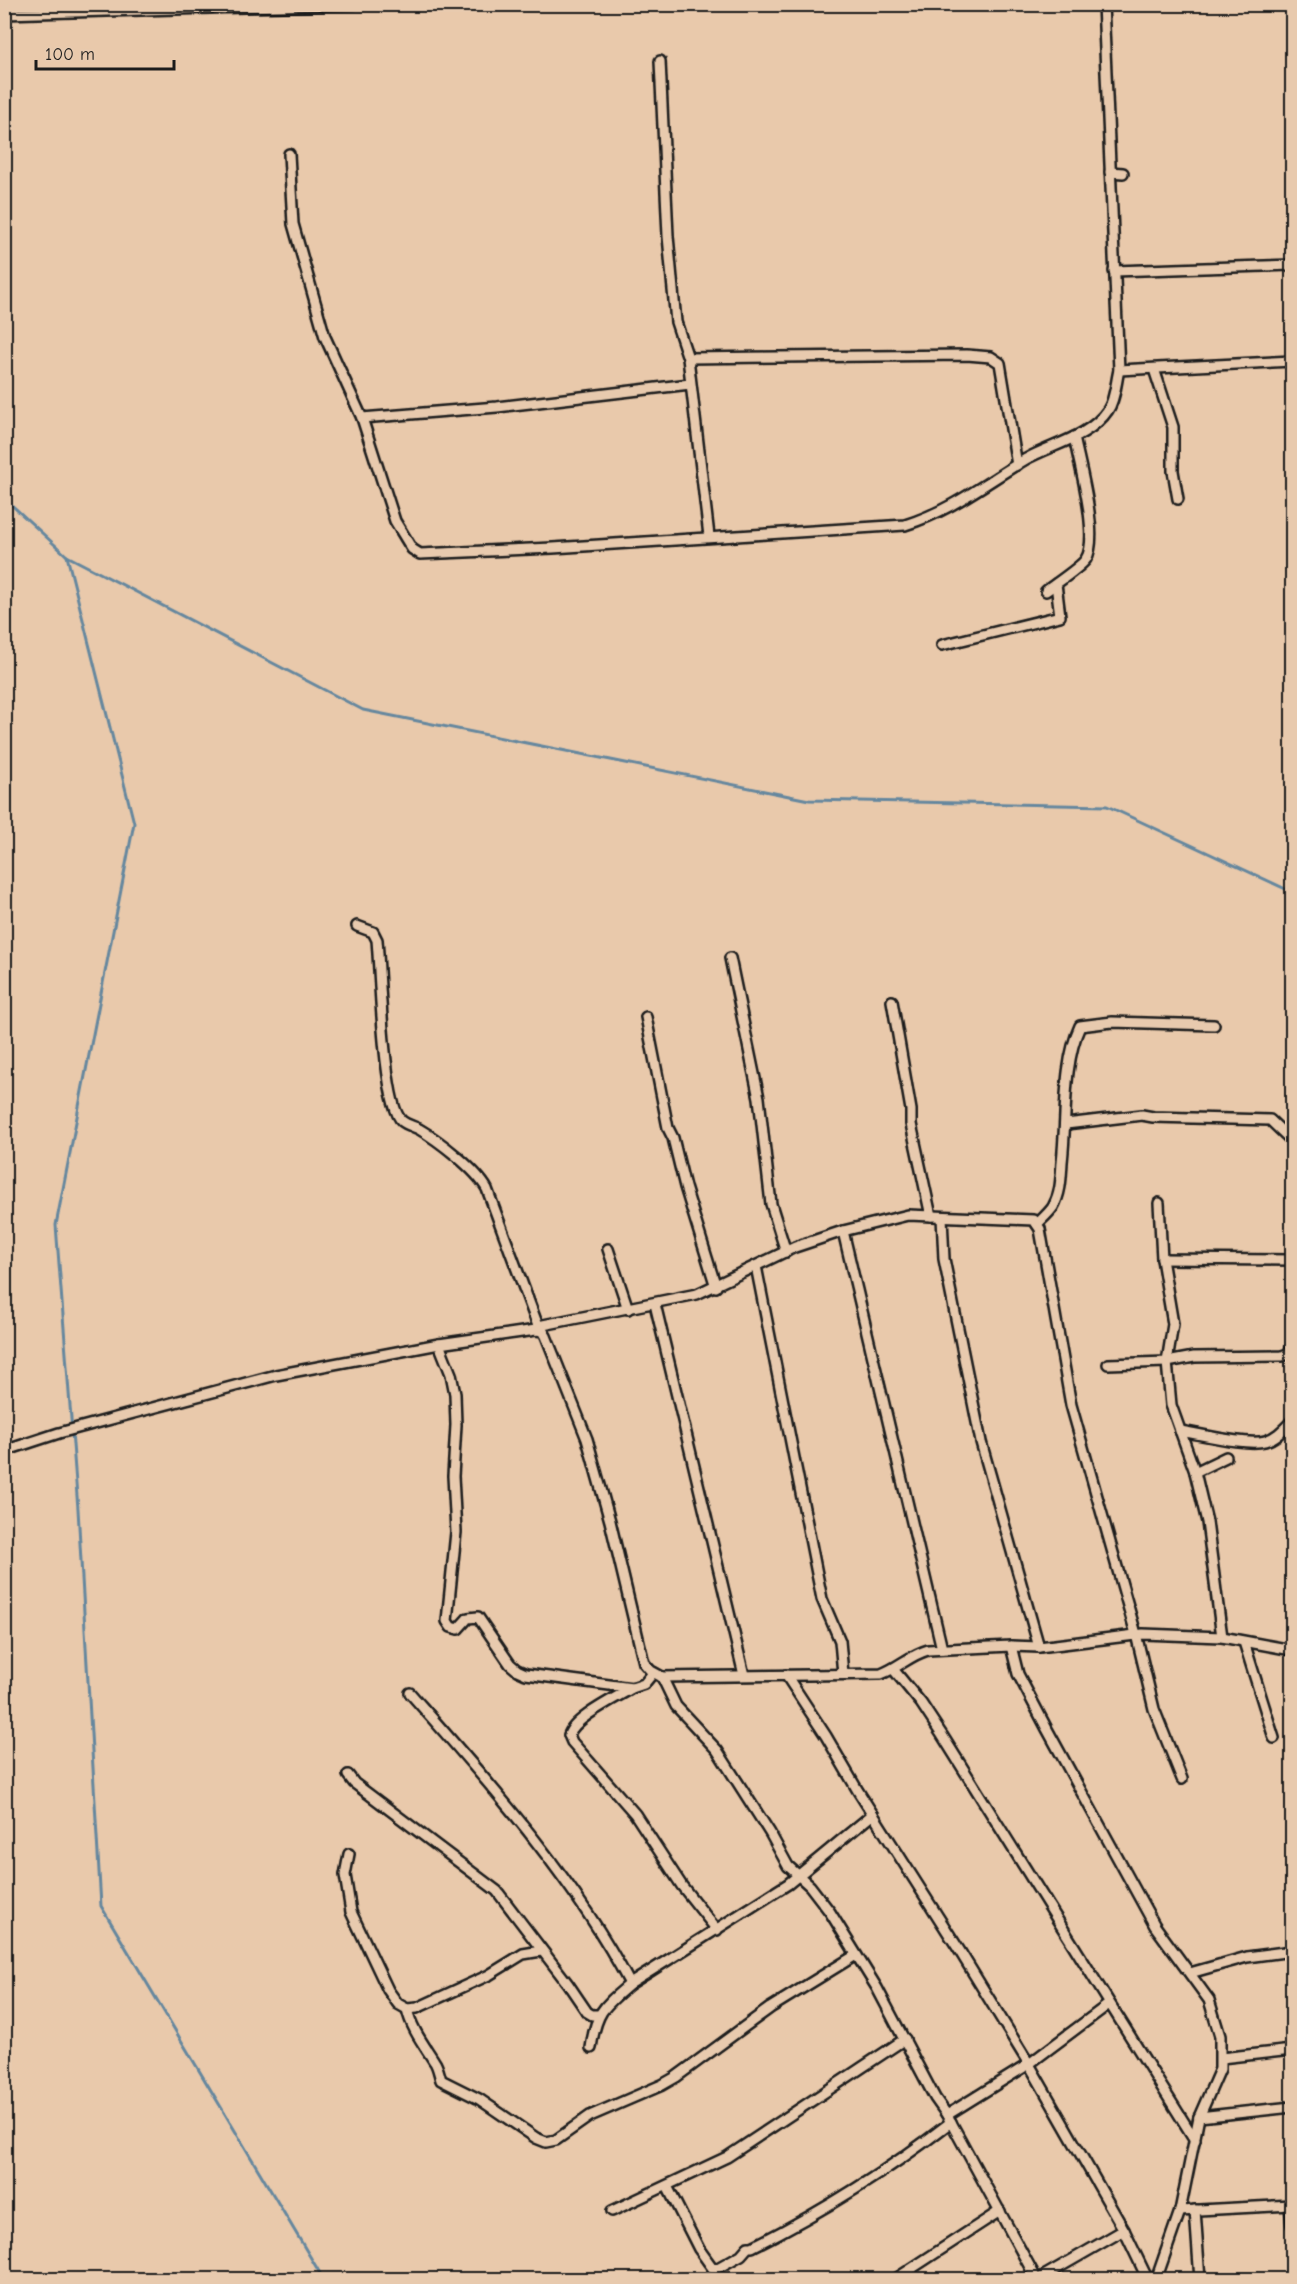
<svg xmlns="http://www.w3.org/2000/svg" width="1297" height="2284" font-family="'Comic Neue',sans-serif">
<rect width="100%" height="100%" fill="#e9c9ab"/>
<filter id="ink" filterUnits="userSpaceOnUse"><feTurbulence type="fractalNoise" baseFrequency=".0167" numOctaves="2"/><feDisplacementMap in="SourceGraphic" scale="12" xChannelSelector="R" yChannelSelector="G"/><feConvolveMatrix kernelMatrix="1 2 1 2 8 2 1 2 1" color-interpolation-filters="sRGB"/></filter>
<g filter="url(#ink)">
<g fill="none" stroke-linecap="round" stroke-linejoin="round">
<g stroke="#65879e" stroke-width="3">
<polyline points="4,498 67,556 363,710 809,800 1107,806 1292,892"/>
<polyline points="67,556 134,823 56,1225 78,1509 101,1906 324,2280"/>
</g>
<g stroke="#1c1c1c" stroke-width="14">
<g id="street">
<polyline points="4,14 354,4"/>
<polyline points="660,61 668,236 676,322 688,358 709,536"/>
<path d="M289,154l4,70 32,113 37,81 33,103 17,28 8,5 133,-6 352,-23c46,-14 80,-42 121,-66 27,-15 64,-22 82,-49 7,-10 8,-28 11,-40l-16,-366"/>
<polyline points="1110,172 1123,173"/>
<polyline points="1114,271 1292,265"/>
<polyline points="688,358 967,355 991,357 1000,363 1017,465"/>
<polyline points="1154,369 1173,427 1173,471 1178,499"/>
<polyline points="1119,370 1292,361"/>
<polyline points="362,418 497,407 690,384"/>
<path d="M1046,591c9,-7 35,-24 40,-32 14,-22 -7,-96 -12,-122"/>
<polyline points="942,645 1060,616 1056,584"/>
<path d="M357,926l16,6 4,8c3,31 6,165 25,181 5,4 11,5 17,8 19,11 57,40 68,60l51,137"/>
<polyline points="730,958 759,1098 771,1204 786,1252"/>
<polyline points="892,1001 911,1110 911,1124 931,1216"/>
<polyline points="646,1017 668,1128 673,1138 685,1187 716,1287"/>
<polyline points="1066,1124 1142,1115 1153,1117 1270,1120 1292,1141"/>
<polyline points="1159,1203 1162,1259 1173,1324 1167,1362 1171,1405 1195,1472 1207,1522 1222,1637"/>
<polyline points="942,1217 944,1259 981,1442 1039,1647"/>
<path d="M1037,1224c5,-5 12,-11 16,-17 8,-14 8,-29 9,-45 5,-43 0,-97 18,-136l32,-4 102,3"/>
<polyline points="843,1231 942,1649"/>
<polyline points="608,1249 628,1309"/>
<polyline points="1162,1259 1292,1260"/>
<polyline points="756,1266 822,1599 840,1641 843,1674"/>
<polyline points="655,1304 744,1675"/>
<polyline points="536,1330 538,1326 697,1294 795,1247 843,1231 908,1215 1034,1220 1040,1229 1071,1405 1136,1634 1154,1709 1182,1779"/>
<polyline points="439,1344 451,1374 455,1394 456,1425 453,1476 456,1532 447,1621 451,1627 458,1629 468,1618 478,1617 510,1664 517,1670 526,1674 632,1688 644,1684 653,1673"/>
<polyline points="1108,1364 1167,1362 1194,1357 1282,1356 1288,1354 1292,1347"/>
<path d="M1180,1431c20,3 67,15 85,10 11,-3 19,-12 27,-20"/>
<path d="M4,1451l55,-18 217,-58 163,-31 97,-14 7,1 3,5 41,103 23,82 34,142 7,8 11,6 219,-3c17,-6 29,-19 47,-24l83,-4 28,1 104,-13 79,3 70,13"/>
<polyline points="1195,1472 1226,1457"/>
<polyline points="1244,1642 1274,1738"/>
<polyline points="1011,1646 1018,1674 1047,1729 1155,1926 1209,2000 1220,2036 1220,2069 1199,2117 1180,2211 1156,2280"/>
<polyline points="893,1669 921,1703 942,1735 1195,2140"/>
<polyline points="786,1675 826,1736 858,1791 961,1953 1029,2064 1124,2230 1148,2280"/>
<polyline points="662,1677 676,1706 717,1750 770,1833 788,1866 810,1886 830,1912 877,1988 935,2098 947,2115 1037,2280"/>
<path d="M632,1688c-16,10 -58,30 -63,47l3,7 63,72 47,72 35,44"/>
<path d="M410,1693c80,91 163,183 220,291"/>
<polyline points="348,1775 354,1783 497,1891 568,1984 587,2012 592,2015 599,2015"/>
<polyline points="349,1854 345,1875 351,1912 388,1990 398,2004 407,2009 417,2008 454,1991 489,1975 523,1954 541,1951"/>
<polyline points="1190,1973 1247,1957 1292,1951"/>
<path d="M407,2009c4,19 17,36 27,52 4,5 5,13 7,19l38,19 57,39 10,4 10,-2 34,-24 72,-31 14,-8 94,-69 86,-53"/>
<path d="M591,2048c5,-36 12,-41 39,-64l158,-100 85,-70"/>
<polyline points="1221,2058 1292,2050"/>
<polyline points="947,2115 1029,2064 1109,2004"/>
<polyline points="1199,2117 1292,2107"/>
<path d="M667,2186l32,63 15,21 27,-15 7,-8h4c70,-35 137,-77 199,-125"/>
<polyline points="1290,2205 1292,2225"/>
<polyline points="1195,2210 1200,2280"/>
<polyline points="612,2211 727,2157 905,2039"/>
<polyline points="1180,2211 1292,2205"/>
<polyline points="894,2280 1000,2211"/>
<polyline points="1037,2280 1124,2230"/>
</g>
</g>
<use href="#street" stroke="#e8caae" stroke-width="9"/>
</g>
</g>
<rect width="1297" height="2284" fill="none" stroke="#e8caae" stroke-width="24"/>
<rect x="12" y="12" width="1273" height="2260" fill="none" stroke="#1c1c1c" stroke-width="2" filter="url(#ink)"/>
<path d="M36 60v9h138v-9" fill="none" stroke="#1c1c1c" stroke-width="3"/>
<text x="45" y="60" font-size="18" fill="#1c1c1c" stroke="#e8caae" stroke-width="4.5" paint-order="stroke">100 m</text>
</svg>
